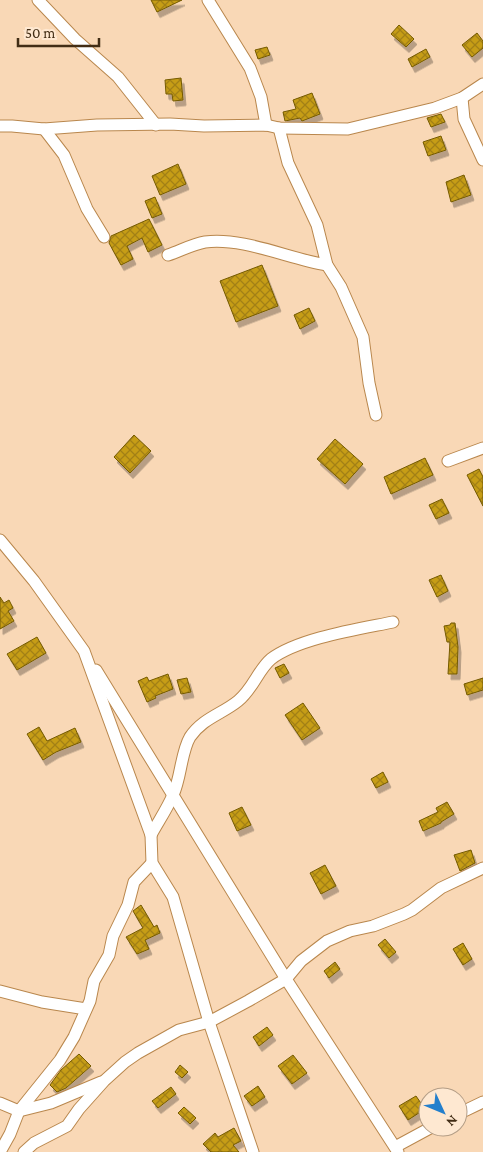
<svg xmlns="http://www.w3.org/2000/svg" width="483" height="1152" font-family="'Crimson Pro',serif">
<defs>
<pattern id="building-cross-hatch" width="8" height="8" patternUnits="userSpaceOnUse" patternTransform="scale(1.25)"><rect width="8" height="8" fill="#c69d17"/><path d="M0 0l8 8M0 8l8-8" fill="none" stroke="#a28014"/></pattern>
<filter id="shadow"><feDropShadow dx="3" dy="5.5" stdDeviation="0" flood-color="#0004"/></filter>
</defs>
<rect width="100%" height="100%" fill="#f9d8b6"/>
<g fill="url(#building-cross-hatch)" stroke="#745a03" filter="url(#shadow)">
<polygon points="151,0 182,0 157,12"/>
<polygon points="399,25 414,39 406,47 391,34"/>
<polygon points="477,33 483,41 483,48 472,57 462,45"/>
<polygon points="267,47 270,55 258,59 255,50"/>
<polygon points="426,49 430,57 412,67 408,59"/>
<polygon points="181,78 183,100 173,101 172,94 166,94 165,80"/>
<polygon points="312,93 320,114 302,121 300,118 285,121 283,112 296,109 293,100"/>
<polygon points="441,114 445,122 431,127 427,118"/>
<polygon points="441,136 446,150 428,156 423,142"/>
<polygon points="178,164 186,184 160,195 152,176"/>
<polygon points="464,175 471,195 451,202 446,182"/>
<polygon points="155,197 162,214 152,218 145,201"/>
<polygon points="149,219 162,245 148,252 142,238 127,246 133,259 121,265 109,243 111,236"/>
<polygon points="262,265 278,306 236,322 220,281"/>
<polygon points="309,308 315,321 300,329 294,315"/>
<polygon points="134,435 151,451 130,473 114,457"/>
<polygon points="335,439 363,464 345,484 317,459"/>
<polygon points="425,458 433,475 391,494 384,477"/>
<polygon points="479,469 483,477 483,506 467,475"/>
<polygon points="442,499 449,513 436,519 429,505"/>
<polygon points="441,575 448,591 437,597 429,580"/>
<polygon points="0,597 4,603 9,600 13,608 8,611 14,621 0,629"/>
<polygon points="451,623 455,623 458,647 457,674 448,674 450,642 447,642 444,626 450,625"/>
<polygon points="37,637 46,653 17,670 7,654"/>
<polygon points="284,664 289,673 280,678 275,668"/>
<polygon points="168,674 173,689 155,696 156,698 147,702 138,681 147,677 149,681"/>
<polygon points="187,678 191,692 181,694 177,680"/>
<polygon points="483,678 483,690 467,695 464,684"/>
<polygon points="303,703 320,728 302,740 285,715"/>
<polygon points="39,727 47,741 75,728 81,742 56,752 43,760 27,734"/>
<polygon points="383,772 388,782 376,788 371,779"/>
<polygon points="447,802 454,814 441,822 441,823 423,831 419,821 438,812 436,808"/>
<polygon points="242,807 251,825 237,831 229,813"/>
<polygon points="471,850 475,863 460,871 454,855"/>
<polygon points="325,865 336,886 321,894 310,873"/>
<polygon points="141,905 154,927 157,925 160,933 145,940 149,949 137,954 126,937 143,928 133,911"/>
<polygon points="385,939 396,952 389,958 378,945"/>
<polygon points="463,943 472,959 463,965 453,949"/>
<polygon points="335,962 340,969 329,978 324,971"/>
<polygon points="267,1027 273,1035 259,1046 253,1037"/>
<polygon points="79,1054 91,1066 66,1088 57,1092 50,1085 61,1070"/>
<polygon points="293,1055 307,1073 292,1084 278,1066"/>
<polygon points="180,1065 188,1072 182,1078 175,1072"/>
<polygon points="258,1086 265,1097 252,1106 244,1096"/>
<polygon points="171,1087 176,1094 158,1108 152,1101"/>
<polygon points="416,1096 425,1109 408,1120 399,1106"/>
<polygon points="184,1107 196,1118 190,1124 178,1113"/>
<polygon points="234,1128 241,1141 233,1145 239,1152 211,1152 203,1144 215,1133 218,1137"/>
</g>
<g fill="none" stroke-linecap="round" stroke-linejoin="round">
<g stroke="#b9874d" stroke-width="13">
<g id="street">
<polyline points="38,0 75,39 118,77 156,125"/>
<polyline points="208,0 250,68 261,97 266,125"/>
<polyline points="462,98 464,119 483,160"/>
<polyline points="0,126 12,126 44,129 97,125 170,124 204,126 266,125 279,128 348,129 435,108 462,98 483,84"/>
<polyline points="44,129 64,155 87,209 104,237"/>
<path d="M168,255c12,-4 25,-11 37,-13 39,-5 84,17 122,23l-10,-40 -29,-62 -9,-35"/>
<polyline points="327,265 341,287 363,337 369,383 376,415"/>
<polyline points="448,461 483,448"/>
<polyline points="0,540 34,581 84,651 151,835 152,863 173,897 209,1022 253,1152"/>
<polyline points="96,670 286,979 398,1152"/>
<path d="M151,835c7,-13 16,-26 22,-40 8,-17 8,-43 17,-58 13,-19 32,-23 48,-36 15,-12 20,-31 33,-42 28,-21 88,-30 122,-37"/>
<polyline points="0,991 42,1002 86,1009"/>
<polyline points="0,1103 19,1111 51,1103 101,1082"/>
<polyline points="458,1114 483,1102"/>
<polyline points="395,1147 432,1127"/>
<polyline points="0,1152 10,1134 19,1111 60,1060 74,1037 90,1001 94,981 109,955 113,936 128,905 134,882 152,863"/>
<polyline points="24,1152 34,1143 67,1126 79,1109 104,1081 125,1062 138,1053 179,1030 209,1022 248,1001 286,979 301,961 327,941 350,931 373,926 404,914 412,910 441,888 483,868"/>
</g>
</g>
<use href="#street" stroke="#fff" stroke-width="11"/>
</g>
<g transform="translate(443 1112) rotate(134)"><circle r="24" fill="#fee8d1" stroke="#b39d86"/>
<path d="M0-4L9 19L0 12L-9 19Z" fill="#237fcc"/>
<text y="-8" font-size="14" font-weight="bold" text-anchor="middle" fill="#422d15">N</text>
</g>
<path d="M18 38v8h81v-8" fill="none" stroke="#422d15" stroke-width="2.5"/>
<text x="25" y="38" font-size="15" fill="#422d15" stroke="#fee8d1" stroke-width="4" paint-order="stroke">50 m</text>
</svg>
